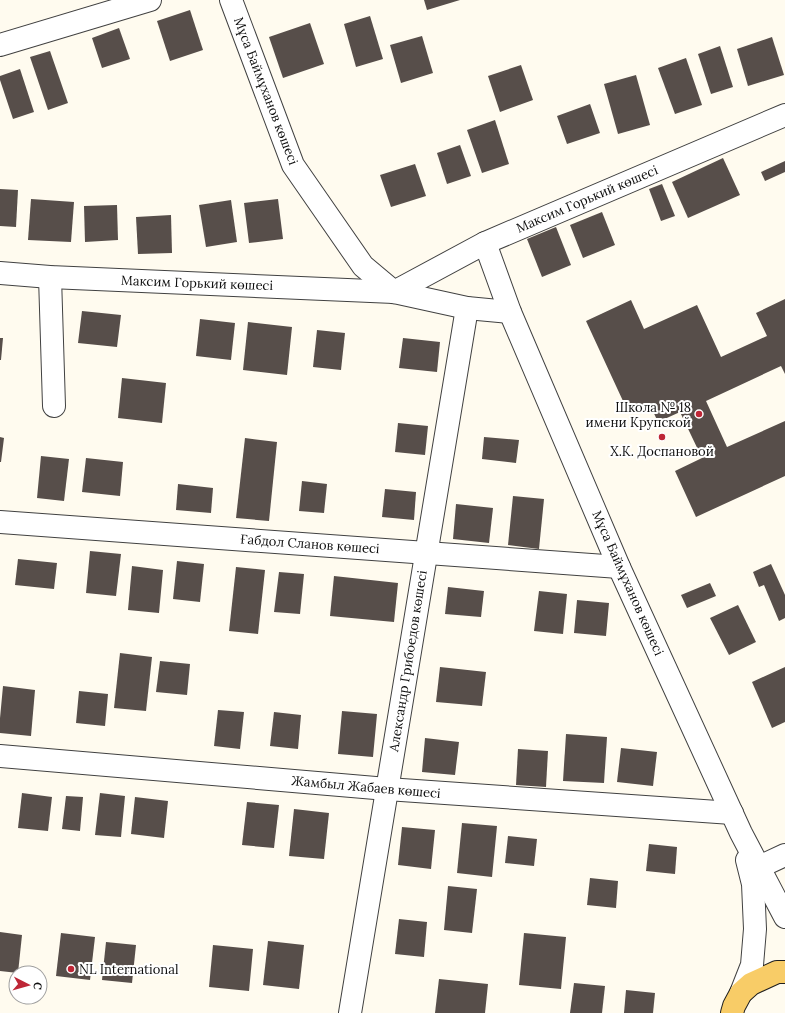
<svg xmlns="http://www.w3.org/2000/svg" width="785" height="1013" font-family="Lora,serif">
<rect width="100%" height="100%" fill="#fffbef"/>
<g fill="#574e4a">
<polygon points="424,0 460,0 427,10"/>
<polygon points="190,10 203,50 170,61 157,21"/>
<polygon points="370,16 383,59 356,67 344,24"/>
<polygon points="310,23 324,64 283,78 269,37"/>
<polygon points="119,28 130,59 102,68 92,38"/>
<polygon points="422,36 433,73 401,83 390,45"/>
<polygon points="772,37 784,75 748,86 737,49"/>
<polygon points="720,46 733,87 711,94 698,54"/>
<polygon points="50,51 68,103 48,110 30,57"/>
<polygon points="686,58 702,105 675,114 658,68"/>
<polygon points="521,65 533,100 500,112 488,76"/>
<polygon points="20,69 34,112 13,119 0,80 0,76"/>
<polygon points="636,75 650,125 618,134 604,84"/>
<polygon points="590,104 600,133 567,144 557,116"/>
<polygon points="495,120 509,164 482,173 467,130"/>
<polygon points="460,145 471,176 447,184 437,153"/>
<polygon points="723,158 740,195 688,218 672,182"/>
<polygon points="785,161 785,172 765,181 761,172"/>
<polygon points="415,164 426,196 391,207 380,175"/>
<polygon points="662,184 675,216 661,221 649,189"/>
<polygon points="0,189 18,190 16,227 0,226"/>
<polygon points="31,199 74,202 71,242 28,240"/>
<polygon points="278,199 283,239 249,243 244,203"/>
<polygon points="231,200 237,242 206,247 199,205"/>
<polygon points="117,205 118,240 85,242 84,206"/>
<polygon points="602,212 615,245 583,258 570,225"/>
<polygon points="171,215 172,253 138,254 136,217"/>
<polygon points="556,227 571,265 542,277 527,239"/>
<polygon points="785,299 785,374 781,366 706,401 727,447 785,421 785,476 696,517 675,471 702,458 680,412 658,422 650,405 629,414 586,321 631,300 644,329 697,305 721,357 767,336 756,313"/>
<polygon points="82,311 121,315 117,347 78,343"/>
<polygon points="200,319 235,323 231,360 196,356"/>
<polygon points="248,322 292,327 287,375 243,370"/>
<polygon points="317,330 345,333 341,370 313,367"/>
<polygon points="0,338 3,338 1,360 0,360"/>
<polygon points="403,338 440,342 437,372 399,368"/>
<polygon points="122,378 166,383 162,423 118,418"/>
<polygon points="398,423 428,426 425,455 395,452"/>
<polygon points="0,437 4,438 1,462 0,462"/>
<polygon points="484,437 519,440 516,463 482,459"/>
<polygon points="245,438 277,442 269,521 236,518"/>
<polygon points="41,456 69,459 64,501 37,498"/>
<polygon points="86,458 123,462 120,496 82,492"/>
<polygon points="302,481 327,484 324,513 299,511"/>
<polygon points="178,484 213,488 211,513 176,510"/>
<polygon points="385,489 416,492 414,520 382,517"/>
<polygon points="513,496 544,499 539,549 508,545"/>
<polygon points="456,504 493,508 489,543 453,539"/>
<polygon points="90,551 121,554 116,596 86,593"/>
<polygon points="18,559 57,563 54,589 15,585"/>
<polygon points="177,561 204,564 200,602 173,599"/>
<polygon points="771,564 785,595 785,618 779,621 764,585 759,587 753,572"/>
<polygon points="132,566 163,570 159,613 128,610"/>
<polygon points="236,567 265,570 258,634 229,631"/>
<polygon points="279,572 304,574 300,614 274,612"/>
<polygon points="334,576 398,583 394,622 330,616"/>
<polygon points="710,583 716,596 687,608 681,595"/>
<polygon points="448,587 484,591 481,617 445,614"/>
<polygon points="539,591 567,594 563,634 534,631"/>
<polygon points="577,600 609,603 606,636 574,633"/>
<polygon points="738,605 756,642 729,655 710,618"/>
<polygon points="120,653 152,657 146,711 114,708"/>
<polygon points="160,661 190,664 187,695 156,692"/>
<polygon points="440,667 486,672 482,706 436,702"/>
<polygon points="785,667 785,722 772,728 752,682"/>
<polygon points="3,686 35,690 31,736 0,733 0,718"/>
<polygon points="79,691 108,694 105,726 76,723"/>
<polygon points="218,710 244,712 240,749 214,746"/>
<polygon points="342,711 377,714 373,757 338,754"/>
<polygon points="274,712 301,715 298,749 270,746"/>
<polygon points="566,734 607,737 604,783 563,781"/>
<polygon points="425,738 459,742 455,775 422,772"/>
<polygon points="621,748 657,752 653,786 617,782"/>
<polygon points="518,749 548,751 546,787 516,785"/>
<polygon points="22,793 52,797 48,831 18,828"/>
<polygon points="100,793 125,796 121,837 95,835"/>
<polygon points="66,796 83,797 80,831 62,829"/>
<polygon points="135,797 168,801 164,838 131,834"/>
<polygon points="247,802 279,805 274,848 242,845"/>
<polygon points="294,809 329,813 324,859 289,856"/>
<polygon points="462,823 497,826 492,877 457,873"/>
<polygon points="402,827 435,830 431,869 398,865"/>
<polygon points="508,836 537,839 534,866 505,863"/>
<polygon points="649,844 677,847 675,874 646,871"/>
<polygon points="590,878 618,881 616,908 587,905"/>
<polygon points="448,886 477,889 472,933 444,930"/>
<polygon points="399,919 427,922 424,957 395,954"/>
<polygon points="0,932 22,935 18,973 0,971"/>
<polygon points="61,933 95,937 90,980 56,976"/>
<polygon points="524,933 566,937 561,989 519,985"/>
<polygon points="268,941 304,945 299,989 263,985"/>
<polygon points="106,942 136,945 132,983 102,980"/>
<polygon points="213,945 253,949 249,991 209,987"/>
<polygon points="439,979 488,984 485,1013 435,1013"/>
<polygon points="574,983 605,986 602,1013 570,1013"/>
<polygon points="626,990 655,993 653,1013 624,1013"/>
</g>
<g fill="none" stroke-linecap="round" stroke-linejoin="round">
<g stroke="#414141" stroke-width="24">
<g id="minor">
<polyline points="231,0 293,165 363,266 394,292 485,243 785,115"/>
<polyline points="0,45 150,0"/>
<polyline points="485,243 510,312 619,567 741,833 785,917"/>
<polyline points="0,273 50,277 394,292 467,308 510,312"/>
<polyline points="50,277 54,406"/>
<polyline points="0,522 619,567"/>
<polyline points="0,756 387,789 732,813"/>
<polyline points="759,867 785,855"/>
<polyline points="741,993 752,965 755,929 753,884 747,860"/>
<polyline points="350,1013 467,308"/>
</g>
</g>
<g stroke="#1f1f1f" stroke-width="24">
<polyline id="major" points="732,1013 734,1006 741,993 751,984 777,972 785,972"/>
</g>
<use href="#minor" stroke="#fff" stroke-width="22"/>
<use href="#major" stroke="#f8cc67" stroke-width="22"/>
</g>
<g fill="#be2636" stroke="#fff" stroke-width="1.5">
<circle cx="699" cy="414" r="4"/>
<circle cx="662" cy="437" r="4"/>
<circle cx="71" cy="969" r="4"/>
</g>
<g text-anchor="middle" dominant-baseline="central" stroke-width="4" stroke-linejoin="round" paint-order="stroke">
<g font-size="13" fill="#0e0e0e" stroke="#fff">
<text transform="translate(266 91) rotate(69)">Мұса Баймұханов көшесі</text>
<text transform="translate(587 199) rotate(-23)">Максим Горький көшесі</text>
<text transform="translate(197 283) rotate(2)">Максим Горький көшесі</text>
<text transform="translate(310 544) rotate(4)">Ғабдол Сланов көшесі</text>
<text transform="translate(628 583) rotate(66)">Мұса Баймұханов көшесі</text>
<text transform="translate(408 661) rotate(-81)">Александр Грибоедов көшесі</text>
<text transform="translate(366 787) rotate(5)">Жамбыл Жабаев көшесі</text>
</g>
<g font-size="13" fill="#0e0e0e" stroke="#fff" text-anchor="end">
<text x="691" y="407">Школа № 18<tspan x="691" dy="15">имени Крупской</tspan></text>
<text x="662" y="451" text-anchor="middle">Х.К. Доспановой</text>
<text x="79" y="969" text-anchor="start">NL International</text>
</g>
</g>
<g transform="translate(28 985) rotate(96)"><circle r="19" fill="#ffffff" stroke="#9f9f9f"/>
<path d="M0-3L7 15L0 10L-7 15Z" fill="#be2636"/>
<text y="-6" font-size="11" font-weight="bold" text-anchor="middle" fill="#0e0e0e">С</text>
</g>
</svg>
